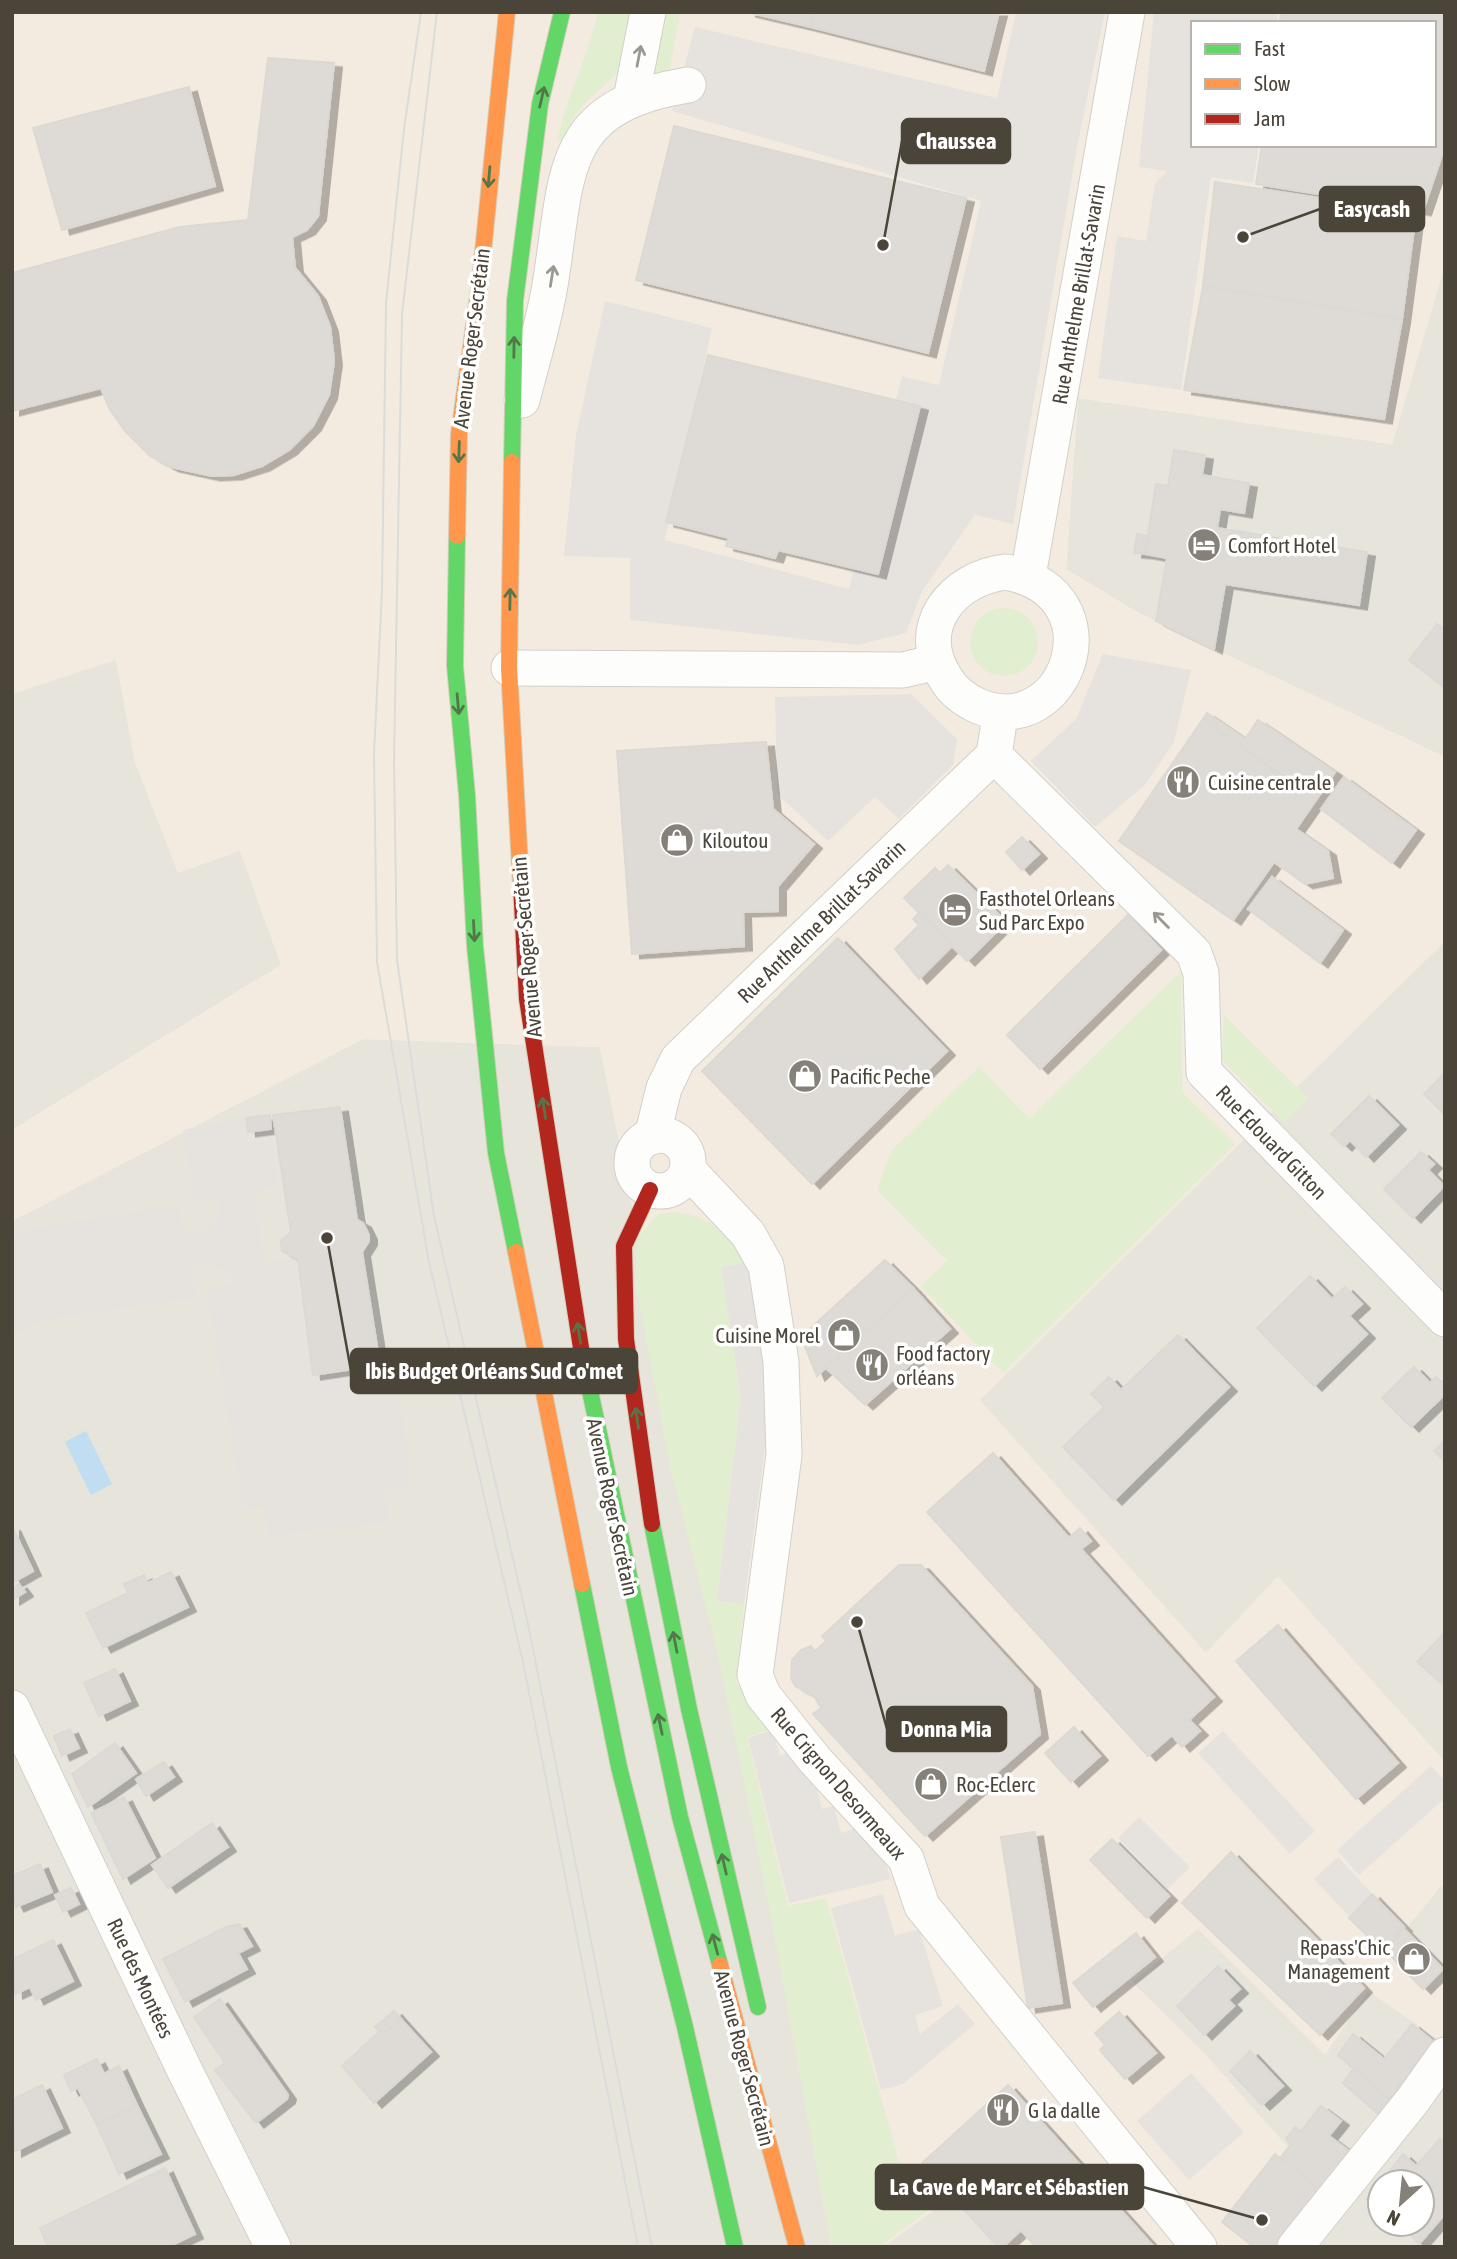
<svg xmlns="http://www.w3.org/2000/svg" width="1457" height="2259" font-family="'Asap Condensed',sans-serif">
<defs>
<filter id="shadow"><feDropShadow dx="8" dy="4.5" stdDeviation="0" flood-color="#0004"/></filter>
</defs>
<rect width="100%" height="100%" fill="#f4f2ee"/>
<g fill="#e7e4dc" fill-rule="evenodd">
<polygon points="1445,265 1445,757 1140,614 1066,569 1078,398 1392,444"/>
<polygon points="116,659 135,762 178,872 240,850 281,965 12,1130 12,694"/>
<polygon points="1445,941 1445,1762 1278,1577 1206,1653 979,1400"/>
<polygon points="363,1039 600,1047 841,2247 12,2247 12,1221"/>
<polygon points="1445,1881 1445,1969 1408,1926"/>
<path d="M1198,1928l127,126 43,-64 77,54v203h-170l51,-57 -124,-139 -71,-69zM1380,2182h42v42h-42z"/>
<polygon points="953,2196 1001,2247 883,2247"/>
</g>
<path fill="#f3ebdf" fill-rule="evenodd" d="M12,12h1433v253l-53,179 -314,-46 -12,171 74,45 305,143v184l-465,459 226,253 72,-77 167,186v119l-37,45 37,43v75l-77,-53 -43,64 -127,-126 -66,53 70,69 124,139 -51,57h-274l-48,-51 -70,51h-42l-241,-1200 -237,-8 -351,182v-91l269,-165 -41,-114 -62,22 -43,-111 -19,-102 -104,34zM1193,23h241v122h-241z"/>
<g fill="#e1eecf">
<path d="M598,12h37l-9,43 -9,18 -34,32 -12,17 -7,20 -6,-2c8,-45 31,-83 40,-128z"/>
<polygon points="662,12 680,12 669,73 650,76"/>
<circle cx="1004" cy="642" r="34"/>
<polygon points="1181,972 1182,1092 1235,1144 1003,1373 921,1286 947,1261 877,1190 891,1151 979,1067 1029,1119"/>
<polygon points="1224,1015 1308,1098 1284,1122 1222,1060"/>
<path d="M673,1212c37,3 53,22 74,51l-26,4 20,130 -24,203 27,4 -8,79 36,46 -25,8 41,169 38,-8 73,264 36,43 -56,42h-48l-61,-335 -52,-257 -48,-189 -35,-186 2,-41 21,-25z"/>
</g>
<g fill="#e6e3df">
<polygon points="1016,12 1105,12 1077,147 1013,524 975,515 922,591 906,633 858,645 630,620 630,558 564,556 576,435 605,301 712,328 665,540 849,589 902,376 939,385 981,201 672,111 695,27 997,98"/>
<polygon points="1154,12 1278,12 1277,23 1193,23 1193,145 1259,145 1253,183 1211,177 1181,390 1098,378 1117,236 1146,241 1155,184 1167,171 1139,167"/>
<polygon points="1103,654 1191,670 1174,742 1145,785 1095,827 1031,761 1076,719"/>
<polygon points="911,694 957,739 953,765 899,819 875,797 828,841 777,794 775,697"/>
<polygon points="246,1118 248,1132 271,1129 278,1185 255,1191 263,1263 298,1259 313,1375 396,1364 411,1485 385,1492 388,1522 269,1536 265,1507 243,1510 207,1291 234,1284 228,1274 211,1262 194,1264 195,1298 44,1319 12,1336 12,1235 33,1228 177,1206 185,1235 201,1234 218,1221 219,1197 195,1202 183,1130"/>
<polygon points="747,1263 772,1395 744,1604 717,1601 741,1397 721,1267"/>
<polygon points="772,1730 780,1755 793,1752 815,1777 822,1809 834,1806 841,1833 856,1828 885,1861 891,1879 789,1903 748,1738"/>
<polygon points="1223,1731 1315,1831 1290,1854 1198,1753"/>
<polygon points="1431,1766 1445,1781 1445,1798 1359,1875 1337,1850"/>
<polygon points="1139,1817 1190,1867 1168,1889 1118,1838"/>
<polygon points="1338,1857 1372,1894 1349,1916 1314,1879"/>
<polygon points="883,1894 895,1936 919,1929 943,2006 915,2015 920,2034 958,2004 975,2024 903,2084 881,2090 831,1908"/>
<polygon points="1191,2073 1244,2132 1189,2180 1137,2121"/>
</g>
<polygon fill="#c0ddf1" points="86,1431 112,1484 91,1495 65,1442"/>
<g fill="#dedbd6" stroke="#dcd9d4" stroke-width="2" filter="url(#shadow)">
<polygon points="747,12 815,12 811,27"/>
<polygon points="815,12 999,12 984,71 811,27"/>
<polygon points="1281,12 1445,12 1445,146 1423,211 1256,184 1262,145 1434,145 1434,23 1280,23"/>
<polygon points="268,58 334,63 318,216 307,230 292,237 295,268 318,296 330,327 334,361 329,395 313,426 289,450 262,466 234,475 212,476 171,467 150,456 125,431 109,408 101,388 12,411 12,273 179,227 248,220"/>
<polygon points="189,87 215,186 62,230 33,128"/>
<polygon points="674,126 966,198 928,353 636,280"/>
<polygon points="1215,182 1416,213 1402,319 1203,286"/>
<polygon points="1203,286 1402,319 1384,419 1184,390"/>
<polygon points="708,355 920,406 878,574 778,550 775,558 726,546 729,538 666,522"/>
<polygon points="1174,450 1205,455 1202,475 1249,483 1244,513 1220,509 1217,528 1367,552 1359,605 1225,584 1214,649 1156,621 1167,558 1145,554 1156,484 1168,486"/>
<polygon points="1137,534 1148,536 1145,554 1134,553"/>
<polygon points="1437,624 1445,630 1445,688 1409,660"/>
<polygon points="1207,713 1245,739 1258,720 1335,772 1316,800 1203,719"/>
<polygon points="1203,719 1316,800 1296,829 1328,851 1333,878 1305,884 1274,862 1233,920 1119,841"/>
<polygon points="766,742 773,809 814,844 778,886 778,911 743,912 744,946 632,954 617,751"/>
<polygon points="1344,777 1416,830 1392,863 1321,809"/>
<polygon points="1022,837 1039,854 1022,870 1006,852"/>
<polygon points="948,865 1000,916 992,924 998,930 967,961 904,898 935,868 940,873"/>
<polygon points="1272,877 1343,930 1320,963 1248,909"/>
<polygon points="919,913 952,946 919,979 895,949 919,925 913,919"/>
<polygon points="1128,915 1161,950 1040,1069 1007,1035"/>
<polygon points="838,938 947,1051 812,1184 702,1071"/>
<polygon points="1445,1073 1445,1115 1424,1094"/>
<polygon points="1369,1096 1398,1125 1366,1157 1350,1140 1344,1146 1331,1134"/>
<polygon points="340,1107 357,1220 363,1223 369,1235 369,1241 362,1252 380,1365 313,1375 298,1259 282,1251 281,1241 291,1232 273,1115"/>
<polygon points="270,1115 271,1129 248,1132 246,1118"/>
<polygon points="1421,1152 1434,1164 1428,1170 1444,1186 1413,1218 1384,1189"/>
<polygon points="885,1260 913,1288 817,1376 801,1337"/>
<polygon points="1310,1276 1332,1299 1345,1287 1362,1304 1349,1316 1367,1334 1314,1386 1257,1328"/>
<polygon points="913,1288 950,1329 865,1405 826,1368"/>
<polygon points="1178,1335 1229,1387 1114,1500 1063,1447 1104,1407 1091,1394 1109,1377 1121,1390"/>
<polygon points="1414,1367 1430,1383 1436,1377 1445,1386 1445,1394 1411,1427 1382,1398"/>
<polygon points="1445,1440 1445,1461 1434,1451"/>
<polygon points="993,1453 1069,1538 1080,1528 1091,1541 1081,1549 1214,1697 1189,1720 1200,1731 1182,1747 1172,1735 1148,1756 927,1512"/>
<polygon points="12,1526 33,1571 12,1583"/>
<polygon points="899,1565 921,1565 1032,1686 1040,1734 925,1836 813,1714 821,1708 814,1696 795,1686 791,1678 792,1660 801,1650 811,1646 815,1651 826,1641 822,1636"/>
<polygon points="171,1572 188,1607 103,1648 86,1613 128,1593 124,1584 144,1575 148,1583"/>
<polygon points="19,1584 25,1592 12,1600 12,1589"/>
<polygon points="1278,1625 1398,1763 1356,1799 1236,1661"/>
<polygon points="1445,1632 1445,1686 1417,1662"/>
<polygon points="115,1669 130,1701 99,1716 84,1683"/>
<polygon points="1074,1727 1100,1756 1071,1782 1045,1753"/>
<polygon points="70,1729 79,1748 62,1756 54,1736"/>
<polygon points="115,1743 136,1773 88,1807 72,1774"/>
<polygon points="164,1762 174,1777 146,1796 136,1779"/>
<polygon points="124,1797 155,1858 123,1879 91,1813"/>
<polygon points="212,1823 228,1847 168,1888 152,1865"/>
<polygon points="1035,1832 1062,2003 1028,2008 1001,1837"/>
<polygon points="1112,1839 1169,1896 1147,1918 1090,1860"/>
<polygon points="1231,1852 1364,1988 1320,2035 1182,1903"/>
<polygon points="40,1864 52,1892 16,1907 12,1899 12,1876"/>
<polygon points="71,1888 79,1904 63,1912 55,1895"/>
<polygon points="1372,1894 1404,1927 1382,1950 1349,1918"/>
<polygon points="239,1924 252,1946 238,1953 247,1969 185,2002 163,1959 226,1927"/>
<polygon points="1404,1929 1443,1969 1423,1989 1384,1949"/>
<polygon points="1136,1933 1155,1957 1093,2007 1073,1983"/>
<polygon points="53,1940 73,1981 36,2000 30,1987 15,1994 12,1956 16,1958"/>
<polygon points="1218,1966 1240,1989 1228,2000 1234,2006 1204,2035 1177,2006"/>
<polygon points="220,1999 288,2095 287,2099 256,2123 215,2070 225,2063 194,2017"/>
<polygon points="394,2011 401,2019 384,2034 379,2032 375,2027"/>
<polygon points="1119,2012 1156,2053 1125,2079 1100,2050 1105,2045 1095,2033"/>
<polygon points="401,2019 431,2052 374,2103 342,2066 381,2030 384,2034"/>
<polygon points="1412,2024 1434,2042 1390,2100 1338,2055 1353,2034 1384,2059"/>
<polygon points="1250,2051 1283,2086 1262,2105 1230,2071"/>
<polygon points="97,2059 104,2074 119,2066 137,2105 97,2125 78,2088 71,2091 64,2075"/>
<polygon points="1354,2068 1390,2100 1378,2114 1343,2083"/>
<polygon points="42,2085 62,2128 14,2152 12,2100"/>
<polygon points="1008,2085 1154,2247 1036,2247 1021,2230 1003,2247 998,2247 922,2163"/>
<polygon points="137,2105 161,2154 119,2174 97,2125"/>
<polygon points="1321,2106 1341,2121 1329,2136 1349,2151 1320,2189 1280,2158 1291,2144 1286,2139 1295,2127 1301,2131"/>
<polygon points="1440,2139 1445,2142 1445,2214 1419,2244 1399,2224 1422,2224 1422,2182 1381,2182 1403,2154 1416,2166"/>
<polygon points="1275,2154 1320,2189 1276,2247 1254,2247 1222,2222"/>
<polygon points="165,2168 195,2234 168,2247 48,2247 40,2228"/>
<polygon points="1380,2183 1380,2209 1367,2199"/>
</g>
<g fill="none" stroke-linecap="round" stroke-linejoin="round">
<g stroke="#d2d0cb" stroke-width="37">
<g id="street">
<polyline points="631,99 648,12"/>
<path d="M522,400c10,-40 23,-80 29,-121 17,-109 8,-173 137,-194"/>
<path d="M1006,572c115,22 60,171 -28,134 -13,-6 -25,-15 -32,-27 -34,-51 6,-101 60,-107z"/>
<polyline points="1028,576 1127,12"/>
<polyline points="509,668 903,670 937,662"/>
<polyline points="994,755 1194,953 1201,973 1204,1072 1445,1319"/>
<circle cx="660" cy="1163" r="28"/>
<polyline points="652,1137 664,1088 678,1059 994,755 998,729 997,714"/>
<polyline points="688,1170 748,1234 766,1266 781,1362 784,1455 755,1675 763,1695 815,1760 906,1859 922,1906 1199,2247"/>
<polyline points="12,1708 184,2069 273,2247"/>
<polyline points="1295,2247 1413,2100 1445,2055"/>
</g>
</g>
<g stroke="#d6cebb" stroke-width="18">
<g id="fast">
<polyline points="512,462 515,301 540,104 562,12"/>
<polyline points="457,536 455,666 467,795 475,946 496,1153 516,1252"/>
<polyline points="581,1348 680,1817 720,1965"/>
<polyline points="652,1524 689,1709 758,2007"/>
<polyline points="582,1584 619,1767 685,2027 735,2247"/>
</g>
</g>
<g stroke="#d6cebb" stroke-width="18">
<g id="slow">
<polyline points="512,462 509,668 521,884"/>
<polyline points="457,536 459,434 480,282 507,12"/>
<polyline points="516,1252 582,1584"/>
<polyline points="720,1965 797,2247"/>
</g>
</g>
<g stroke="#d6cebb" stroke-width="18">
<g id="jam">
<polyline points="521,884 527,999 581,1348"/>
<polyline points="650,1190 624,1246 626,1339 652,1524"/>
</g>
</g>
<use href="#street" stroke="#fdfdfc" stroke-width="35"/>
<use href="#fast" stroke="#63d668" stroke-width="16"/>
<use href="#slow" stroke="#ff974d" stroke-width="16"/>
<use href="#jam" stroke="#b3261e" stroke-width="16"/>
<g stroke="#dbdbda" stroke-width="2">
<polyline points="421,12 404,129 386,303 382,591 374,753 377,962 429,1262 523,1662 638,2247"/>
<polyline points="437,12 402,314 394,761 397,960 434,1216 528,1624 652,2247"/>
</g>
</g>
<defs><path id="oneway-shaft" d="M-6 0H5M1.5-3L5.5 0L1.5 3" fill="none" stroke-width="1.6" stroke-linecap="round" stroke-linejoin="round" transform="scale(1.75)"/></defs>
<g stroke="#9b9791">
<use href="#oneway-shaft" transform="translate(639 56) rotate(-79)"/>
<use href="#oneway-shaft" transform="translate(552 276) rotate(-81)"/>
<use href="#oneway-shaft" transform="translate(1161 920) rotate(-135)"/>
</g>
<g stroke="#537749">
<use href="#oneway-shaft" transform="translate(542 97) rotate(-77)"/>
<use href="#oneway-shaft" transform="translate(489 177) rotate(95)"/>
<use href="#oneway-shaft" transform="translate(514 347) rotate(-89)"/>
<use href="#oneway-shaft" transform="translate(459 452) rotate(92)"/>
<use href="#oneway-shaft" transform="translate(510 599) rotate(-89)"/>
<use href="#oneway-shaft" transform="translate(458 704) rotate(85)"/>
<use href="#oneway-shaft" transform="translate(474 931) rotate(87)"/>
<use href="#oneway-shaft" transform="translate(544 1108) rotate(-99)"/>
<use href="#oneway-shaft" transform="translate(579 1333) rotate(-99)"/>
<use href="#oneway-shaft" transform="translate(637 1418) rotate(-98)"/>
<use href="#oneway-shaft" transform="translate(675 1642) rotate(-101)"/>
<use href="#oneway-shaft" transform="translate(660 1724) rotate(-102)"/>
<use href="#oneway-shaft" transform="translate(724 1864) rotate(-103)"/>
<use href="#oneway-shaft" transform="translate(715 1944) rotate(-105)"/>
</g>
<defs>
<g id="hotel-disc" transform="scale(1.75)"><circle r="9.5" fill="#868178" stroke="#fff"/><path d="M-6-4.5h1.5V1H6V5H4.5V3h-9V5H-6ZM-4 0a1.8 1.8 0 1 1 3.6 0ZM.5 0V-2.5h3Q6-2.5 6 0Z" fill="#fff"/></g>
<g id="restaurant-disc" transform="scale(1.75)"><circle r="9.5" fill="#868178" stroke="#fff"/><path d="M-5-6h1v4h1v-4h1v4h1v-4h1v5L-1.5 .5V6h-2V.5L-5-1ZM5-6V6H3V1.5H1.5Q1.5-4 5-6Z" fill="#fff"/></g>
<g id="shop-disc" transform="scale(1.75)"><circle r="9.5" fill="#868178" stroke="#fff"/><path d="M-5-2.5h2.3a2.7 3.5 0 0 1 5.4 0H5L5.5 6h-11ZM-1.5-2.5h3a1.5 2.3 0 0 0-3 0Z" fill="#fff"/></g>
</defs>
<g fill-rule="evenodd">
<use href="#hotel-disc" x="1204" y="545"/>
<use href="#restaurant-disc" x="1183" y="782"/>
<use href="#shop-disc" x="677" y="840"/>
<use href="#hotel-disc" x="955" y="910"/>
<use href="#shop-disc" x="805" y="1076"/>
<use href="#shop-disc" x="844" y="1335"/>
<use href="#restaurant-disc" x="872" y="1365"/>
<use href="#shop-disc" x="931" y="1784"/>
<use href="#shop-disc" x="1414" y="1959"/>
<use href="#restaurant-disc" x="1003" y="2110"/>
</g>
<g text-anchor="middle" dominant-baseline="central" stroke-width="7" stroke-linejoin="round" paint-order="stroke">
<g font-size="21" fill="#4b4439" stroke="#fff">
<text transform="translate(1078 294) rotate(-80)">Rue Anthelme Brillat-Savarin</text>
<text transform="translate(471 338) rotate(-83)">Avenue Roger Secrétain</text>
<text transform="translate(821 921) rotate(-44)">Rue Anthelme Brillat-Savarin</text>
<text transform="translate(526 947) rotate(-95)">Avenue Roger Secrétain</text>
<text transform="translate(1272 1142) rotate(46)">Rue Edouard Gitton</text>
<text transform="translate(613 1507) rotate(78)">Avenue Roger Secrétain</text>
<text transform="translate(839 1783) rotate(49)">Rue Crignon Desormeaux</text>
<text transform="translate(141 1978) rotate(65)">Rue des Montées</text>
<text transform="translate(745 2058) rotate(75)">Avenue Roger Secrétain</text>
</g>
<g font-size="21" fill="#4b4439" stroke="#fff" text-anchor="start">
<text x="1228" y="545">Comfort Hotel</text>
<text x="1208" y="782">Cuisine centrale</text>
<text x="702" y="840">Kiloutou</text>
<text x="979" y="898">Fasthotel Orleans<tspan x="979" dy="24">Sud Parc Expo</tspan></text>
<text x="830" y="1076">Pacific Peche</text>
<text x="820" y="1335" text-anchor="end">Cuisine Morel</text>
<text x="896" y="1353">Food factory<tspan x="896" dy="24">orléans</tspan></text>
<text x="956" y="1784">Roc-Eclerc</text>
<text x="1390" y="1947" text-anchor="end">Repass'Chic<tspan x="1390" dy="24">Management</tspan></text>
<text x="1028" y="2110">G la dalle</text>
</g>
</g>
<path fill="none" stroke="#4b4439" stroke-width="2.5" d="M883 245L902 141M1243 237L1320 209M327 1238L351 1371M857 1622L887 1729M1262 2220L1143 2187"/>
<g fill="#4b4439" stroke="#fff" stroke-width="2.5">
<circle cx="883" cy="245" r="7"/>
<circle cx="1243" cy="237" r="7"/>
<circle cx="327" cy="1238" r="7"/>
<circle cx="857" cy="1622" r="7"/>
<circle cx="1262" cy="2220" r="7"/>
</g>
<g fill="#4b4439" stroke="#4b4439" stroke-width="2.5">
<rect x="902" y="119" width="108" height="44" rx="7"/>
<rect x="1320" y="187" width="104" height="44" rx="7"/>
<rect x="351" y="1349" width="286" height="44" rx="7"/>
<rect x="887" y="1707" width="119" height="44" rx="7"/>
<rect x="876" y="2165" width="267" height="44" rx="7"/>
</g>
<g font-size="23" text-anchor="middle" font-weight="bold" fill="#fff">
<text x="956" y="149">Chaussea</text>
<text x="1372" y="217">Easycash</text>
<text x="494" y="1379">Ibis Budget Orléans Sud Co'met</text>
<text x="946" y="1737">Donna Mia</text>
<text x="1009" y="2195">La Cave de Marc et Sébastien</text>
</g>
<rect width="1457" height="2259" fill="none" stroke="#4b4439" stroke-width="28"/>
<rect x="1191" y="21" width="245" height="126" fill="#ffffff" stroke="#b7b4b0" stroke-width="2"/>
<rect x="1205" y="44" width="35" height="10" fill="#63d668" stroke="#b7b4b0" stroke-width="2"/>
<text x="1254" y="56" font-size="21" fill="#4b4439">Fast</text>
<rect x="1205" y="79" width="35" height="10" fill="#ff974d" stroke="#b7b4b0" stroke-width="2"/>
<text x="1254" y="91" font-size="21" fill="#4b4439">Slow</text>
<rect x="1205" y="114" width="35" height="10" fill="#b3261e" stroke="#b7b4b0" stroke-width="2"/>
<text x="1254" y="126" font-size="21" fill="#4b4439">Jam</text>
<g transform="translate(1401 2203) rotate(207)"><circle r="33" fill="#ffffff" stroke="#b7b4b0" stroke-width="2"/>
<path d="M0-5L12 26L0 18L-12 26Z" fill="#868178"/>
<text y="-10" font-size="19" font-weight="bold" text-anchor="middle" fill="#4b4439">N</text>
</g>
</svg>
